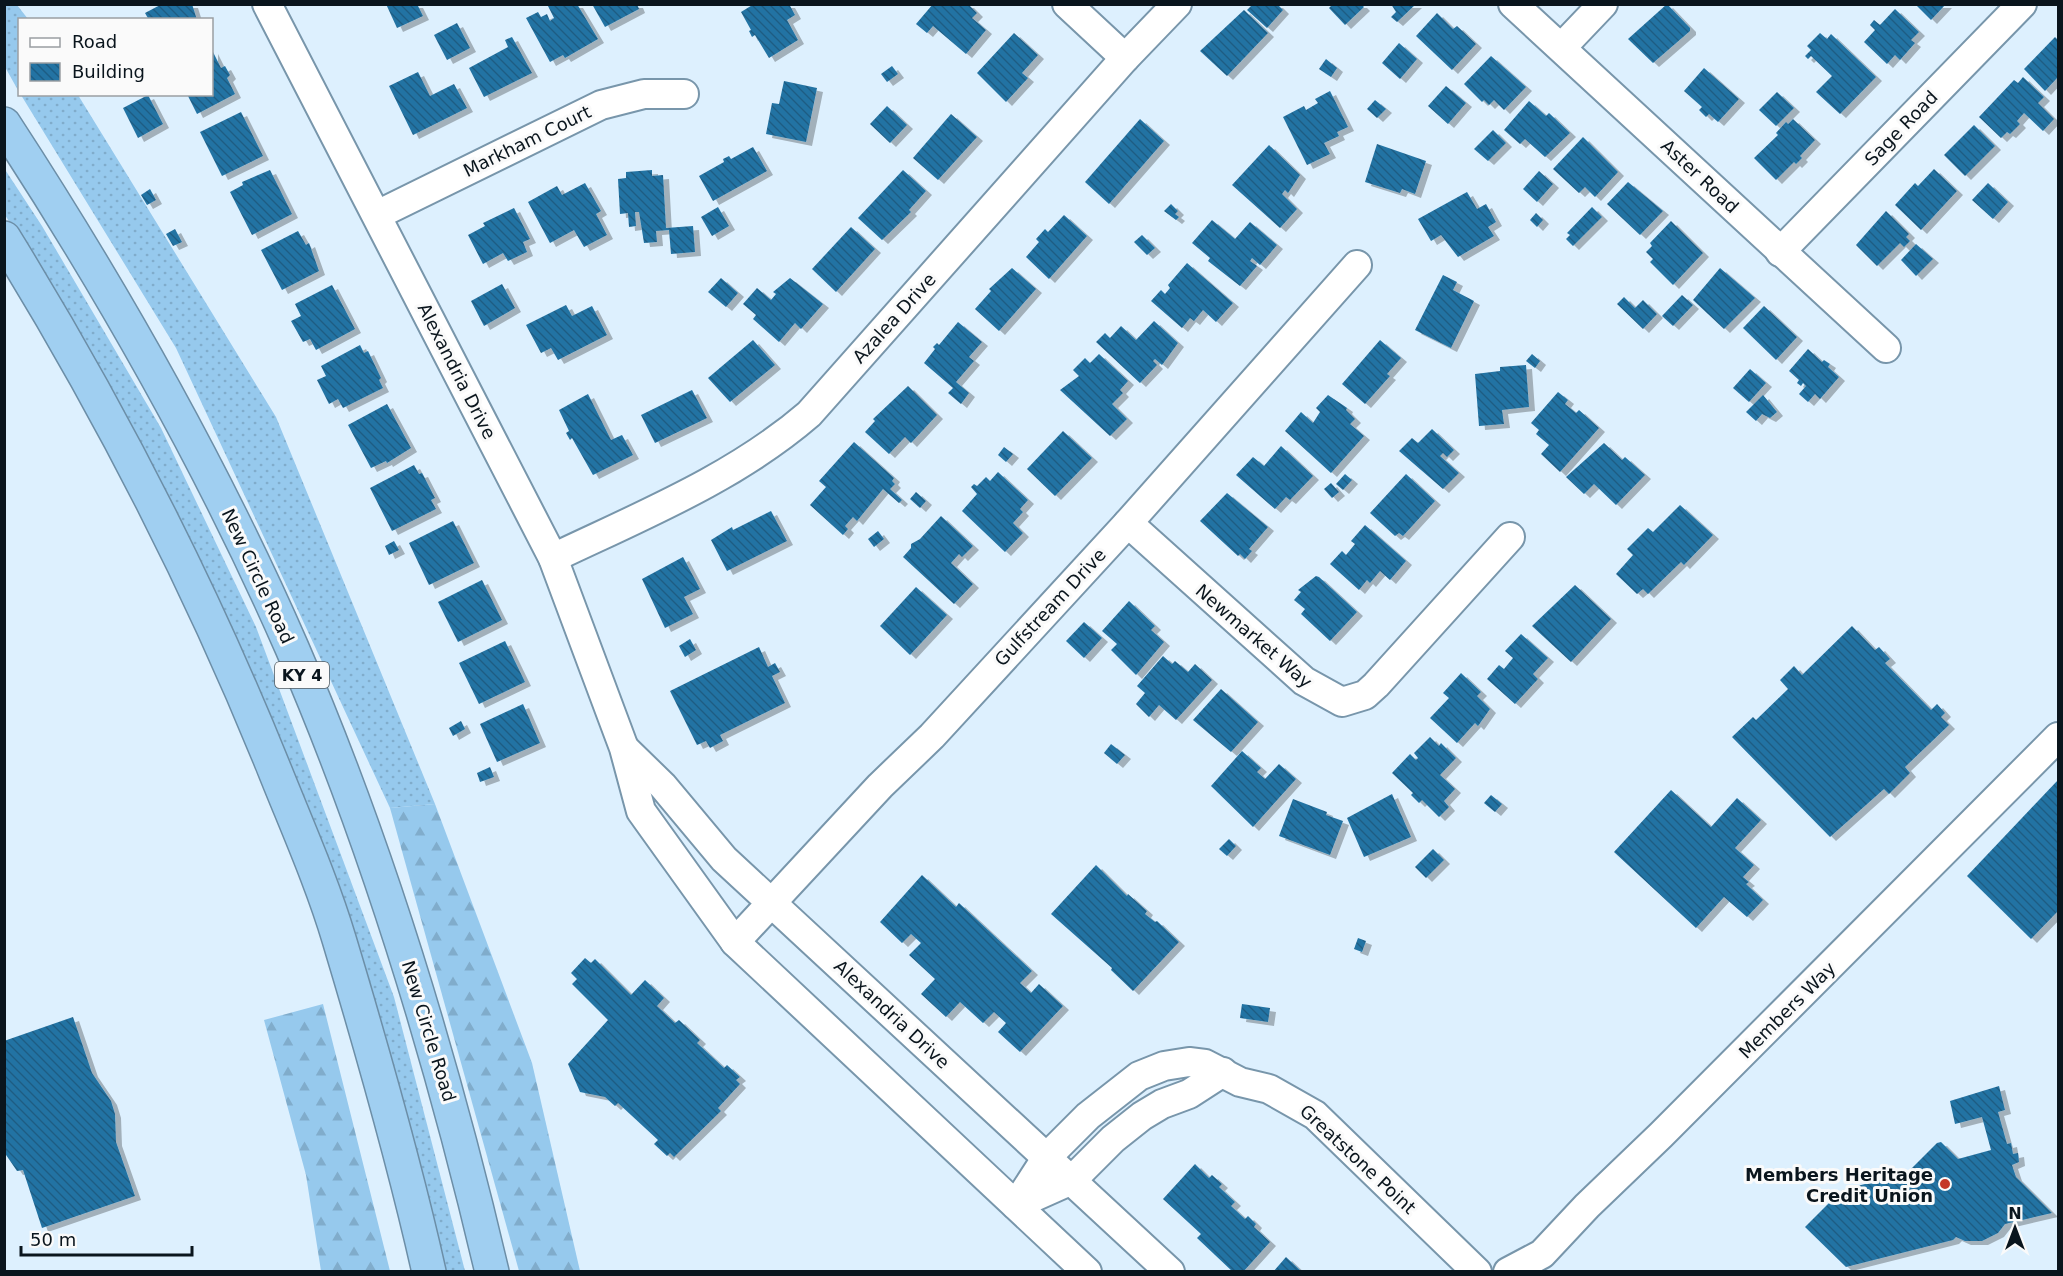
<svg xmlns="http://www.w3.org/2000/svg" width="2063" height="1276" font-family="'DejaVu Sans',sans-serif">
<defs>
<pattern id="grass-dots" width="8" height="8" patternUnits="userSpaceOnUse" patternTransform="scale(1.5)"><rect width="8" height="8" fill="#96c9ed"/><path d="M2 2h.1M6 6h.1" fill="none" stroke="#80accb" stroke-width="1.8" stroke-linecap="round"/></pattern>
<pattern id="forest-firs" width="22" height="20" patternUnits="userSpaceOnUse" patternTransform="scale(1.5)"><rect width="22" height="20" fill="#96c9ed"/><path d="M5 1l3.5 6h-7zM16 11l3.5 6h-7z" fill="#80accb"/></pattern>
<pattern id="building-back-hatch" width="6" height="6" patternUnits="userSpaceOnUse" patternTransform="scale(1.5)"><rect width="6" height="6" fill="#2373a3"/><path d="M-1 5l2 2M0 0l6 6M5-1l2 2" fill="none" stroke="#1d5d84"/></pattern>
<filter id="shadow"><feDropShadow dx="6" dy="4" stdDeviation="0" flood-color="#0004"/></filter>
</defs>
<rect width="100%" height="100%" fill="#ddf0fe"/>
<g fill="url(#grass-dots)">
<polygon points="5,4 17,5 28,19 20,20 19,92 5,67"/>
<polygon points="21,95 78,95 276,417 435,804 390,808 176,348"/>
<polygon points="4,168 42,226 161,428 256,627 394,997 465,1271 437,1271 389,1064 53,290 5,215"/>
</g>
<g fill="url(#forest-firs)">
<polygon points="435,804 532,1063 580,1271 519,1271 390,808"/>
<polygon points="323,1004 390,1271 321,1271 306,1175 264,1020"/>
</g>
<g fill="url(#building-back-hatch)" filter="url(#shadow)">
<polygon points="162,4 192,4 197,20 149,20 145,13"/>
<polygon points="386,4 417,4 423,16 397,28"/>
<polygon points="547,4 577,4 598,39 565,58 563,55 550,62 526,18 538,12 541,17 547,14 550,21 554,18"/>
<polygon points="592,4 637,4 639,9 605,27"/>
<polygon points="754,4 789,4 795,15 787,20 798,40 769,58 755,35 752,37 749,31 751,30 741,12"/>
<polygon points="933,4 968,4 977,13 972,18 986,30 966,54 933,26 927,33 916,24"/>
<polygon points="1253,4 1277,4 1283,10 1267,28 1247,10"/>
<polygon points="1333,4 1361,4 1364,7 1345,25 1329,8"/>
<polygon points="1391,4 1416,4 1397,22 1391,17 1396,12"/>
<polygon points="1667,4 1690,28 1690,31 1653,63 1628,39"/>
<polygon points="1915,4 1946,4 1931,20"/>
<polygon points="1895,9 1919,32 1911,40 1915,43 1900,60 1895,55 1887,64 1864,42 1875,30 1870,25 1874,20 1880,25"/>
<polygon points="1244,10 1268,33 1227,76 1200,51"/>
<polygon points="1437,13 1453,29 1457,26 1476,44 1452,70 1416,36"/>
<polygon points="457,23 470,48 447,60 434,35"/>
<polygon points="1014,33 1038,55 1022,73 1028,78 1006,102 977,73"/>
<polygon points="1820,33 1827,39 1831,34 1876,77 1840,114 1816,92 1832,76 1811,56 1808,59 1805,56 1811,50 1807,46"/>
<polygon points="512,37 532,73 484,97 469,68 508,47 505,40"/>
<polygon points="2055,37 2058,40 2058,77 2045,91 2024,69"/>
<polygon points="1399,43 1417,59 1400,79 1382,63"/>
<polygon points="212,50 221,68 225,66 230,75 227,78 235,94 197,114 187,94 212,94"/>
<polygon points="1491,56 1526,87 1504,110 1494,100 1489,105 1484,100 1482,102 1464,84"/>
<polygon points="1326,59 1337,68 1331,77 1319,69"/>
<polygon points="892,66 898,74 887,82 881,74"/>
<polygon points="1704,68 1739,99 1718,122 1709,114 1706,117 1699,110 1702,107 1684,91"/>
<polygon points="418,72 430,96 454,84 467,108 413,135 389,86"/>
<polygon points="2023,77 2044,97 2038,103 2054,119 2043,131 2024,113 2017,121 2020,124 2010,134 2007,132 2001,138 1979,117 2014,80 2018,83"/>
<polygon points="784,81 817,88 806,142 766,134 772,103 779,104"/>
<polygon points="1446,86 1466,103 1448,124 1428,106"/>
<polygon points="1330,91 1348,127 1337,132 1339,136 1324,143 1330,154 1307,165 1283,117 1304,106 1306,110 1318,103 1315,99"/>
<polygon points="1777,92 1794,108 1776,126 1759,110"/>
<polygon points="148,95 163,124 138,138 123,108"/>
<polygon points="1375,100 1386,109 1377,118 1367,109"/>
<polygon points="1529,101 1546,116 1549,113 1570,133 1545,157 1525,139 1520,144 1504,130"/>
<polygon points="887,106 907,125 890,143 870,124"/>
<polygon points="241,112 263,156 222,176 200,132"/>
<polygon points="951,114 977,137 938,180 913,158"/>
<polygon points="1140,119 1164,141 1109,204 1085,182"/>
<polygon points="1793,119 1815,140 1800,156 1802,158 1796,164 1794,162 1776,180 1754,158 1778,135 1776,133 1786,122 1788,124"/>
<polygon points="1974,125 1995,146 1965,176 1944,155"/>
<polygon points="1493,130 1506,143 1488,161 1474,149"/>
<polygon points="1583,137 1618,172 1595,197 1585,187 1579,193 1553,169"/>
<polygon points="1377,144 1426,161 1415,194 1402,189 1400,193 1365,182"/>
<polygon points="1269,145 1300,175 1288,193 1285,190 1282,194 1297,209 1280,228 1232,185"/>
<polygon points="753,147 767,171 713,201 699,176 724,162 723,159 729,156 731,159"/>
<polygon points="1934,169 1957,191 1921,230 1895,205 1915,183 1918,186"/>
<polygon points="270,170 292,214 252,235 230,192 243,185 242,182"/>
<polygon points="652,170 652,176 663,175 666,228 693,226 695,252 671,254 669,230 656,231 657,242 644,243 639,212 635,212 636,226 629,227 628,213 620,214 618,179 626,178 626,172"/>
<polygon points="903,170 926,191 909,210 911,212 882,240 858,218"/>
<polygon points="1539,171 1553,184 1537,202 1523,189"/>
<polygon points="1628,182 1663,211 1640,235 1607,204"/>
<polygon points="585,183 601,211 596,214 607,235 584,247 574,230 550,243 528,202 557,186 562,195"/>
<polygon points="1988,183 2008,202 1993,219 1972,200"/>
<polygon points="150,189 156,200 147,205 141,195"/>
<polygon points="1467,192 1477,209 1486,204 1496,222 1488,227 1494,236 1458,257 1441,235 1431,241 1418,219"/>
<polygon points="1171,204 1178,211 1175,214 1179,217 1176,220 1164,211"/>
<polygon points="718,207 729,226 712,236 701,217"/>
<polygon points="1592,207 1602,217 1573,246 1566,239 1570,235 1567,233"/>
<polygon points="514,208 530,239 523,242 527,252 508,261 503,253 483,264 468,235 485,226 483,223"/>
<polygon points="1886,211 1909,234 1906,237 1910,241 1904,247 1900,243 1877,266 1856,245"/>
<polygon points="1536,213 1543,220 1537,227 1530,220"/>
<polygon points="1064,215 1087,236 1049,279 1026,257 1039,242 1036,239 1045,229 1048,232"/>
<polygon points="1212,220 1235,239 1250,222 1277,245 1260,265 1252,258 1250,261 1257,266 1240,286 1208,261 1210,258 1192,243"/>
<polygon points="1671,221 1703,253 1673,285 1650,262 1653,259 1646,252 1652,246 1650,243"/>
<polygon points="851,227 875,249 836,292 812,269"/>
<polygon points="175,229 182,242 173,246 166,234"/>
<polygon points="298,231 306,245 309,243 319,271 282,290 261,250"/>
<polygon points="1142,235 1155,248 1147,255 1134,242"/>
<polygon points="1916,244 1933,259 1916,276 1901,260"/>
<polygon points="1187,263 1233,303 1216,322 1203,310 1194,321 1190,318 1182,328 1151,301 1161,290 1165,294 1170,288 1168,285"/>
<polygon points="1012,268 1036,289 999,331 975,309 991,291 989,289"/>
<polygon points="1720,268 1755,298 1724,329 1693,300"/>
<polygon points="1443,275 1457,282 1453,290 1474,301 1451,348 1415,330"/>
<polygon points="721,278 738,293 726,307 708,292"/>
<polygon points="790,278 823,304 801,329 795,323 779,342 753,319 756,315 743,304 757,288 771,300 776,294 773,292"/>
<polygon points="502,284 515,308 484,326 471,301"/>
<polygon points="332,285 355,329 316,350 310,339 303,342 291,321 301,316 295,304"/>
<polygon points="1682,295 1693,305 1673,326 1662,316"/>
<polygon points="1624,297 1635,308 1643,300 1657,314 1643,329 1617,304"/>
<polygon points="566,305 572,316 592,306 607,335 558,360 551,348 541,353 526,325"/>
<polygon points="1764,306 1797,337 1776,360 1743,328"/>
<polygon points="1154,321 1178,343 1162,365 1155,359 1153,361 1157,365 1140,383 1096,342 1105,333 1110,338 1121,326 1136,340"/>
<polygon points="958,322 982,342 969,357 974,361 956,382 969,393 961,404 948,393 953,388 924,363 935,349 933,347 937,343 939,345"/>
<polygon points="753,340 775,365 730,402 708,378"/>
<polygon points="1380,340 1401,358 1387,374 1390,376 1365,404 1342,384"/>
<polygon points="360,345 364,353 368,351 381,378 379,380 383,388 343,408 338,399 329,404 317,380 326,376 321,366"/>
<polygon points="1808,349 1822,362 1824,360 1830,364 1828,367 1839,377 1820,399 1815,394 1808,402 1799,394 1806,386 1803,383 1801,386 1797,383 1799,380 1789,371"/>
<polygon points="1099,354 1128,381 1120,390 1123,393 1112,404 1127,419 1110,436 1060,390 1079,376 1073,370 1085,358 1090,363"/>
<polygon points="1532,354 1540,361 1535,368 1526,361"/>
<polygon points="1526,365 1529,407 1502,410 1504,424 1479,426 1475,374 1500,371 1500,367"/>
<polygon points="1750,369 1766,383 1749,402 1733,388"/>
<polygon points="908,386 937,415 911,443 905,437 889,454 865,432 875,421 873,419"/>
<polygon points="692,390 707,418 655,443 641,415"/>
<polygon points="1558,392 1568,400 1565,404 1576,413 1579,410 1599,428 1560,472 1541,454 1549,445 1536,434 1539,430 1531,423"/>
<polygon points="588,394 611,440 622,435 633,455 593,475 572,438 570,440 566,433 569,431 559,410"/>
<polygon points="1328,395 1347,408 1346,410 1355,419 1350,424 1364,436 1331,473 1285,431 1301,412 1313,423 1320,412 1316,408"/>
<polygon points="1763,395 1777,412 1770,418 1762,414 1756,421 1746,412"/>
<polygon points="387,404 411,448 387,463 386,461 371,468 348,425"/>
<polygon points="1432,429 1454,450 1447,457 1443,453 1440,456 1459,473 1443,489 1399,451 1412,438 1418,443"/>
<polygon points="1063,431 1092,458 1055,496 1027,469"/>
<polygon points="854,442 894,478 892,481 895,484 890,489 902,500 899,503 883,489 857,521 853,517 845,526 848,529 843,535 810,505 826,487 819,481"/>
<polygon points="1604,443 1622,460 1625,457 1645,475 1616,505 1594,484 1584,494 1566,477"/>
<polygon points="1281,446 1313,476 1290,500 1286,497 1275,509 1236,475 1253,457 1264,466"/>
<polygon points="1004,447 1013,454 1006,462 998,455"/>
<polygon points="414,465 419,474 422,473 435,498 431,500 436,509 392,531 370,488"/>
<polygon points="998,472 1028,500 1020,509 1023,512 1013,523 1023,533 1005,552 962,511 977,494 971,487 974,484 977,486 986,477 990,481"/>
<polygon points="1345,474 1352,480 1343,490 1336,484"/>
<polygon points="1406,474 1435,501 1403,536 1399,533 1395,536 1370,513"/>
<polygon points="1331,483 1339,492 1332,498 1324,489"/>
<polygon points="916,492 926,501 920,508 910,499"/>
<polygon points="1227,493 1268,527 1249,549 1252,551 1245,559 1240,554 1238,556 1200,521"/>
<polygon points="1680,505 1713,535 1684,565 1681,562 1648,594 1643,589 1637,594 1616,574 1633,555 1627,549 1648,528 1653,532"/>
<polygon points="771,511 787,541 727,571 711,540 732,527 733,530"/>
<polygon points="941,516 973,546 962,557 959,554 951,563 973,584 954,604 903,557 911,548 911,544 920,539"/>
<polygon points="453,521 474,563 429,585 409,543"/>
<polygon points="1365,525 1406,561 1390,580 1380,571 1370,583 1367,580 1359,590 1330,564 1342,551 1346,555 1355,544 1351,541"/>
<polygon points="878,531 884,539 874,547 868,539"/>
<polygon points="394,541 399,550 389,555 385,546"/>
<polygon points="683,557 700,589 684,597 693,614 665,628 642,579"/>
<polygon points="1316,576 1319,577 1357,612 1330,641 1301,614 1305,609 1294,600 1301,592 1298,590"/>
<polygon points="482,580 502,620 458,642 438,602"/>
<polygon points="1575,585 1611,619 1571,662 1532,626"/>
<polygon points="916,587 947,615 910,655 880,626"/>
<polygon points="1129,601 1155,626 1151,630 1164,642 1136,675 1111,650 1117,644 1102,631"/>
<polygon points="1084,622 1102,638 1084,658 1066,641"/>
<polygon points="1852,626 1875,650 1879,647 1890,659 1885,663 1931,710 1937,704 1945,713 1941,717 1949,725 1905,767 1910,773 1889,794 1884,789 1830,837 1732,737 1753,717 1756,720 1788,689 1780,680 1794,666 1802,675"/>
<polygon points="1521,634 1548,658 1533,674 1538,679 1515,704 1487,679 1499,665 1504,669 1513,658 1505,651"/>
<polygon points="690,639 696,650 685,657 679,646"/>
<polygon points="505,641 525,682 479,704 459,663"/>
<polygon points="759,647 768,667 775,663 780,672 772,676 785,703 720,735 723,741 710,748 706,741 697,745 670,691"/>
<polygon points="1163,656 1172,664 1175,661 1188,672 1195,664 1212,680 1176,720 1159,705 1149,717 1136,704 1145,693 1137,686"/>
<polygon points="1461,673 1481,692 1477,696 1490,709 1478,726 1475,723 1457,743 1430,718 1449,698 1443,693"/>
<polygon points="1221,689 1258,722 1231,752 1193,720"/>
<polygon points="523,704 540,743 497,762 480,724"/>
<polygon points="461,721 465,729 453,736 449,728"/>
<polygon points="1430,737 1439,746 1441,743 1456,758 1440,775 1455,789 1444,801 1449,807 1439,817 1422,800 1419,803 1411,795 1413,793 1392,773 1410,754 1416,760 1418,758 1414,753"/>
<polygon points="1111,744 1125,755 1117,764 1104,753"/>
<polygon points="1242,751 1261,768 1257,772 1265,779 1279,764 1296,779 1253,827 1211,786"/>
<polygon points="490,767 494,777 480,782 477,773"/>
<polygon points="2058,780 2058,911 2031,939 1967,876"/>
<polygon points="1671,790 1711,827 1737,798 1761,820 1735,848 1754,865 1743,877 1749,882 1746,884 1763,900 1747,917 1724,897 1696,928 1614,852"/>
<polygon points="1392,794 1411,837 1364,857 1347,818"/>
<polygon points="1491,795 1502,804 1495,812 1484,803"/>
<polygon points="1293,799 1327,812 1326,815 1343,821 1330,855 1279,836"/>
<polygon points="1229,839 1236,846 1227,856 1219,849"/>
<polygon points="1433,849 1444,860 1426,878 1415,867"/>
<polygon points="1096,865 1127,896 1128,894 1147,911 1145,914 1155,922 1157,921 1179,942 1133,991 1111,970 1112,968 1051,914"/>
<polygon points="922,875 956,907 959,903 1032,971 1020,983 1031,993 1039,984 1063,1006 1020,1052 998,1032 1006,1023 994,1012 983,1023 960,1002 946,1017 921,994 935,979 909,955 921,943 911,934 902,943 880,922"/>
<polygon points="1358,938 1366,941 1362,952 1354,949"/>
<polygon points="585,958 591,963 595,959 631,995 645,980 664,998 657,1006 675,1023 679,1020 700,1040 697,1043 724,1068 727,1065 740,1077 736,1080 740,1084 718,1108 721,1111 674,1157 670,1153 667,1156 654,1144 658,1140 618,1103 615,1106 605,1097 580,1092 568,1064 608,1020 572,984 577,979 571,973"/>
<polygon points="1242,1004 1270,1008 1268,1022 1240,1018"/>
<polygon points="73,1017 92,1073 111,1101 115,1114 116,1142 135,1196 42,1228 23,1170 17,1171 4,1152 4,1041"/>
<polygon points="1999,1086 2005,1110 1998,1112 2007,1144 2011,1143 2013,1154 2018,1153 2019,1162 2012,1165 2016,1177 2052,1213 2005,1224 1998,1233 1982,1241 1965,1241 1956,1237 1953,1240 1846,1267 1805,1227 1842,1190 1907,1173 1937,1143 1941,1142 1958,1159 1991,1150 1982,1117 1955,1124 1950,1101"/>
<polygon points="1195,1164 1209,1178 1212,1175 1222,1184 1219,1187 1235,1202 1231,1206 1245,1219 1248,1216 1256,1224 1254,1227 1270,1242 1243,1272 1233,1272 1197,1238 1201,1234 1163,1199"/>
<polygon points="1286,1257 1302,1272 1273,1272"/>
</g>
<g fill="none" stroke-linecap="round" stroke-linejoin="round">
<g stroke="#7896ab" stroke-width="32">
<g id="minor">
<polyline points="267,4 553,558 624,748 641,811 735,942 1087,1272"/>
<polyline points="1067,4 1125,58"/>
<polyline points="1513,4 1886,348"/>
<polyline points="1562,47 1603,4"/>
<polyline points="377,215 601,105 644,94 684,94"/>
<polyline points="1780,252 2022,4"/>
<polyline points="1128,523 1304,681 1342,702 1365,695 1376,685 1510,537"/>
<path d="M553,558c88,-42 182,-80 256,-144l316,-356 52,-54"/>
<polyline points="625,749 663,786 724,859 1170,1272"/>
<polyline points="735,942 880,786 932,736 1128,523 1357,265"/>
<polyline points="1016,1205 1047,1157 1088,1116 1139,1076 1164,1066 1189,1062 1205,1064 1240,1082 1269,1089 1315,1115 1477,1272"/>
<polyline points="1016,1205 1072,1180 1113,1139 1142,1116 1162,1104 1189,1094 1223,1072"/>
<polyline points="1508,1272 1542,1254 1587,1206 1661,1135 2058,737"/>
</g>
</g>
<g stroke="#6c8ea7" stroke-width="36">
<g id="highway">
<path d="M4,124c109,167 208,341 288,524 87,201 150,411 200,624"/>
<path d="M4,238c105,170 196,347 271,533 22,55 47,111 64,168 33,110 65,221 90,333"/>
</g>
</g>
<use href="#minor" stroke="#fff" stroke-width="28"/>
<use href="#highway" stroke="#a0cff1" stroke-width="33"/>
</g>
<circle fill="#c43728" stroke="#fafafa" stroke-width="2" cx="1945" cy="1184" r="6"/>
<g text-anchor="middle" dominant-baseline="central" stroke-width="6" stroke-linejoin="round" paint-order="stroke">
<rect fill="#fafafa" stroke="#525a5f" stroke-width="1.5" x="275" y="662" width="54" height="26" rx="4.5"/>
<g font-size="16" font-weight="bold" fill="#0a151d">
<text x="302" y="675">KY 4</text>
</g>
<g font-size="18" fill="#0a151d" stroke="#fafafa">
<text transform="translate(1901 128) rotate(-46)">Sage Road</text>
<text transform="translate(527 141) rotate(-26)">Markham Court</text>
<text transform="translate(1700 176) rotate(43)">Aster Road</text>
<text transform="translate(894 318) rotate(-48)">Azalea Drive</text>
<text transform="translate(457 371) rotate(63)">Alexandria Drive</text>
<text transform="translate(258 576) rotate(65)">New Circle Road</text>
<text transform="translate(1050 607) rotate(-47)">Gulfstream Drive</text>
<text transform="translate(1254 636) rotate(41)">Newmarket Way</text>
<text transform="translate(1787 1010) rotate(-45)">Members Way</text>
<text transform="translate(892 1014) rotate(43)">Alexandria Drive</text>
<text transform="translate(429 1031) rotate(73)">New Circle Road</text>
<text transform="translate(1358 1159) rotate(43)">Greatstone Point</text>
</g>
<g font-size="18" font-weight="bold" fill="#0a151d" stroke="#fafafa" text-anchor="end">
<text x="1933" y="1174">Members Heritage<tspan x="1933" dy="21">Credit Union</tspan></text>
</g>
</g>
<rect width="2063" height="1276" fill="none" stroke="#0a151d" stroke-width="12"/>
<rect x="18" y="18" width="195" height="78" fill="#fafafa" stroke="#9a9ea2" stroke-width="1.5"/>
<rect x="30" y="38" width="30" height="9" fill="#ffffff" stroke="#9a9ea2" stroke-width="1.5"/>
<text x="72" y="48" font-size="18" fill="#0a151d">Road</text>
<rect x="30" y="63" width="30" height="18" fill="url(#building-back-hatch)" stroke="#9a9ea2" stroke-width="1.5"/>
<text x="72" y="78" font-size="18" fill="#0a151d">Building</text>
<g transform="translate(2015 1228)" stroke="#fafafa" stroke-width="4.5" paint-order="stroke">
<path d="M0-4.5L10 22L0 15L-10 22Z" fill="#0a151d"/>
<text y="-9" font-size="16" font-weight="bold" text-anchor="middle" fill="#0a151d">N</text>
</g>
<path d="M21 1246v9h171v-9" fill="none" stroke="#0a151d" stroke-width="3"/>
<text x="30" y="1246" font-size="18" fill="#0a151d" stroke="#fafafa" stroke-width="4.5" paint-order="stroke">50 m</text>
</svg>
